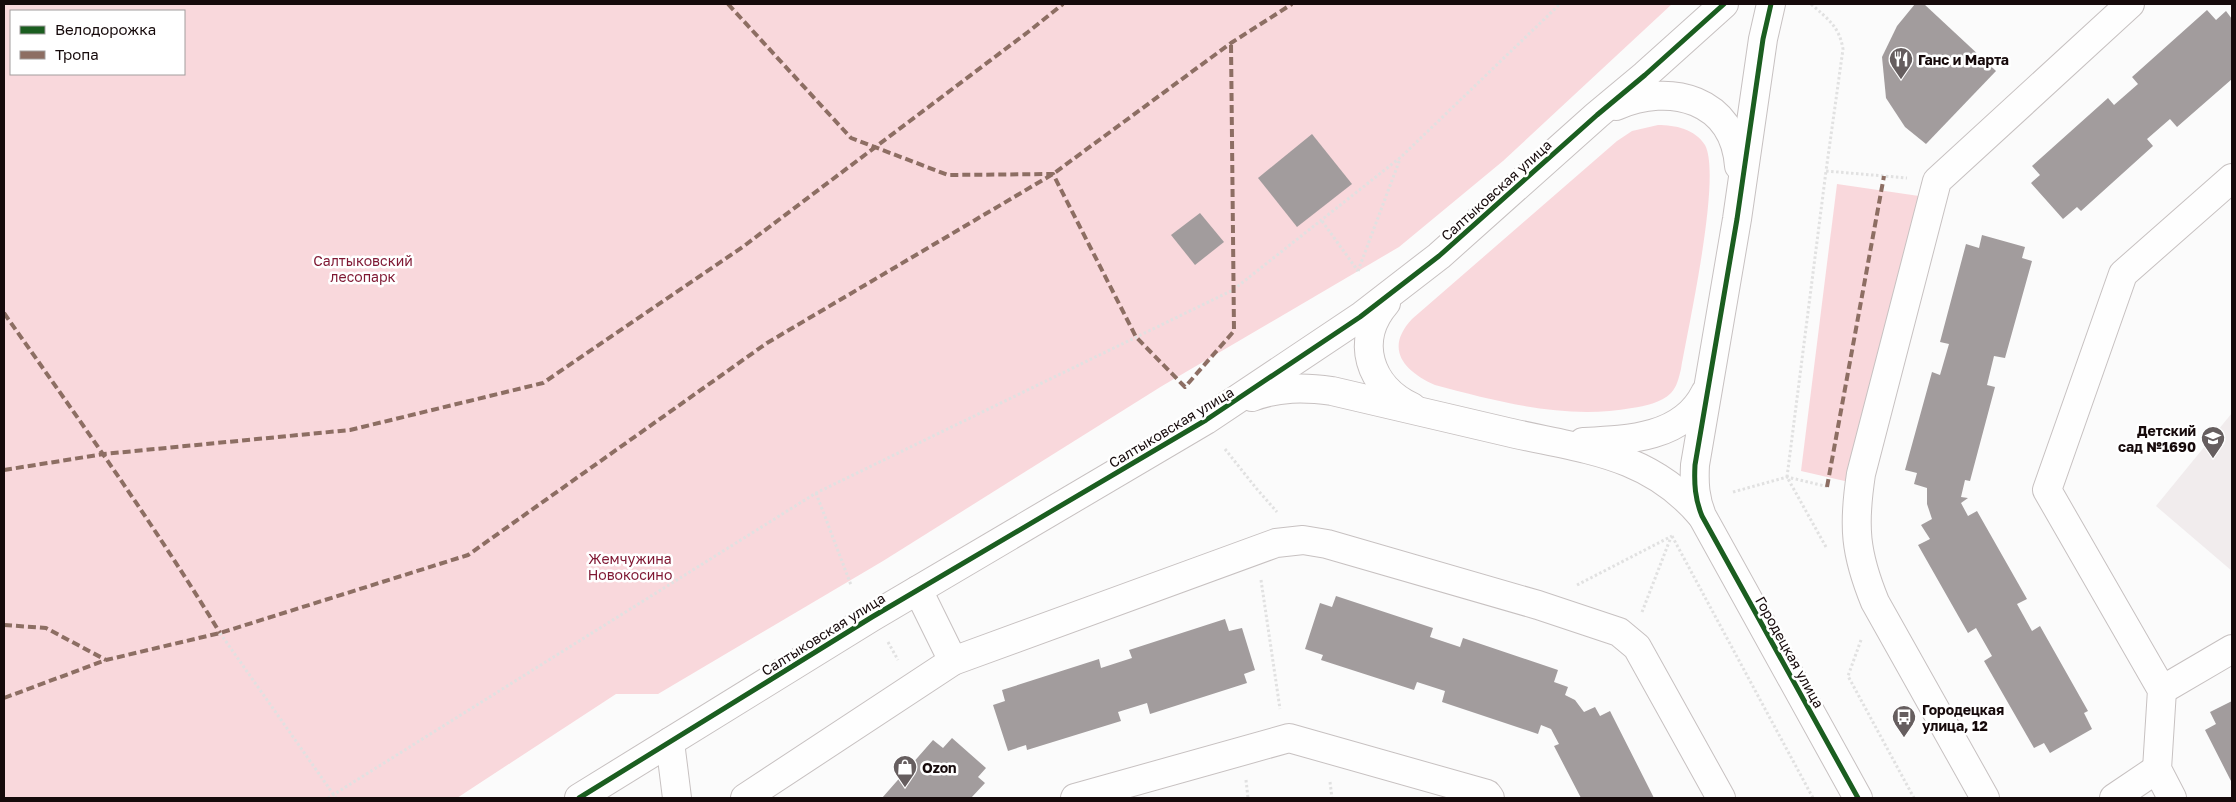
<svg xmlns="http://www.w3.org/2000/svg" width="2236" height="802" font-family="'Golos Text',sans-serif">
<rect width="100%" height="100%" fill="#fbfbfb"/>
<polygon fill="#f1eced" points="2232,413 2232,571 2156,506"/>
<g fill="#f9d8dc" fill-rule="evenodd">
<path d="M4,4h1668l-169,157 -104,86 -237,139 -279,175 -225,133h-42l-159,104h-453zM11,11h173v63h-173z"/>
<path d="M1658,125c17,0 37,4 47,20 17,31 -17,183 -24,224 -2,8 -4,18 -10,24 -10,10 -26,13 -39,15 -66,12 -133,-6 -197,-23 -31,-14 -51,-36 -23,-66l205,-178 15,-10z"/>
<polygon points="1837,184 1919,196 1849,482 1801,471"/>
</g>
<g fill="#a29c9d">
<polygon points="1915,4 1924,4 1996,71 1926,144 1905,127 1886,98 1882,57 1897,26"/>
<polygon points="2207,10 2216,20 2226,11 2232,19 2232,79 2177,127 2170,119 2147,139 2153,146 2081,211 2077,207 2063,219 2031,183 2040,175 2032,166 2108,98 2114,105 2138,84 2132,77"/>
<polygon points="1312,134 1352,184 1297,227 1258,178"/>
<polygon points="1200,213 1224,242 1195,265 1171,235"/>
<polygon points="1982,235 2025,247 2022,258 2032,261 2005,358 1994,356 1987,385 1995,387 1970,481 1965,480 1961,497 1968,498 1961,503 1968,516 1977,511 2027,599 2017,604 2032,631 2040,626 2088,711 2084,713 2092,729 2050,753 2044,743 2034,748 1984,661 1992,656 1976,628 1968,633 1918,545 1930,539 1921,525 1932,519 1927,504 1927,488 1914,484 1917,473 1905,470 1932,372 1940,375 1949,344 1940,342 1966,244 1979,248"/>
<polygon points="1336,596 1433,628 1430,637 1460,647 1463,638 1558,670 1554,682 1568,687 1565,695 1575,700 1584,712 1595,707 1600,716 1610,711 1654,798 1581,798 1554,746 1559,744 1551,729 1541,725 1538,734 1442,702 1445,691 1417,682 1414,690 1321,660 1323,655 1305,649 1320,603 1332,607"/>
<polygon points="1225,619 1229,631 1242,628 1255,670 1244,674 1247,683 1150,714 1147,703 1118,712 1121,721 1027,750 1026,745 1008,751 993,705 1005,701 1002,690 1099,659 1101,668 1132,658 1129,650"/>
<polygon points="2232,701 2232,783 2205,730 2216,724 2210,712"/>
<polygon points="952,738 986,768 978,777 985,783 971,798 882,798 933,740 943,748"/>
</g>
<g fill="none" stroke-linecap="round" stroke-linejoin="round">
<g stroke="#c7c1c1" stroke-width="30">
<g id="minor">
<path d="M1771,4l-8,35 -26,180 -42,246c-1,19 0,34 7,51l156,282"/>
<path d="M1616,106c54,-24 118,-7 123,60"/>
<path d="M1386,303c-32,37 -17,84 26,104"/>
<path d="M1252,397c27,-10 52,-10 80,-6 57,13 114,27 171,40 75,18 144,20 198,84"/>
<path d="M1583,442c45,-2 100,-4 122,-49"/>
<polyline points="918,590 953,661"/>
<polyline points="2162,690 2232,649"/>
<polyline points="670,742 677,798"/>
<polyline points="579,798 872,617 1206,420 1360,317 1439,256 1597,115 1645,75 1724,4"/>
<polyline points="745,798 953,661 1276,543 1303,540 1327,544 1538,605 1619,632 1637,647 1721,798"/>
<polyline points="1075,798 1289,738 1487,794 1490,798"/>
<path d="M1985,798l-110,-196c-20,-49 -22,-76 -14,-128l76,-293 193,-177"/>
<polyline points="2114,798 2157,769"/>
<polyline points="2172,798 2157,769 2162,690 2047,490 2123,274 2232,178"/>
</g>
</g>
<g stroke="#e1e1e1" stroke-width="3" stroke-dasharray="2.5 2.5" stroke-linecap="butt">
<path d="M1811,4c17,15 28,22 32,45l-17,122 81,7"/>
<polyline points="1322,221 1358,271"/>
<polyline points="1358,271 1400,159"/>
<polyline points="1225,449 1256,488 1277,512"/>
<polyline points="1733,492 1787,477 1829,487"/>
<polyline points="816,493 851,585"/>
<polyline points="1672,536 1813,798"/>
<polyline points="1826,547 1787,477 1826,171"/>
<polyline points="1261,580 1280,709"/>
<polyline points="1577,585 1672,536"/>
<polyline points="1642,612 1671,537"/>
<polyline points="220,633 336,798"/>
<polyline points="1861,640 1848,676 1914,798"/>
<polyline points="888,642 898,660"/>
<polyline points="1246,780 1248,798"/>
<polyline points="1330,782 1332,798"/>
<polyline points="328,798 816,493 1233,290 1401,157 1560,4"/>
</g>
<use href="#minor" stroke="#fefefe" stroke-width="28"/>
<g stroke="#8d6e63" stroke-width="4" stroke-dasharray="8 4" stroke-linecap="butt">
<polyline points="728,4 851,138 948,175 1053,174 1136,337 1185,387 1234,331 1231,43"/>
<path d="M4,313c74,105 149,210 216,320"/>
<polyline points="4,470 104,454 350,430 543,383 744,246 1028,32 1063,4"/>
<polyline points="1827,487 1884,176"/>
<polyline points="4,625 46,628 106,660"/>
<polyline points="4,698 106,660 220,633 468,555 767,343 1053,174 1231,43 1292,4"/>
</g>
<g stroke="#fff" stroke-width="8">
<g id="cycleway">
<path d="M1771,4l-8,35 -26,180 -42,246c-1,19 0,34 7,51l156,282"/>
<polyline points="579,798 872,617 1206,420 1360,317 1439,256 1597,115 1645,75 1724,4"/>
</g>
</g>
<use href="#cycleway" stroke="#1b5e20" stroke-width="5"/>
</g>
<defs>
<g id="restaurant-pin" transform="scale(1.25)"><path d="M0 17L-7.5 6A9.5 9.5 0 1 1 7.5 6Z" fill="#665e5f" stroke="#fff"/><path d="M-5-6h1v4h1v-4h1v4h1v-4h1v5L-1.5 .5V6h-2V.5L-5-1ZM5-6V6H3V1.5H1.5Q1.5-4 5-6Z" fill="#fff"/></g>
<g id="school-pin" transform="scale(1.25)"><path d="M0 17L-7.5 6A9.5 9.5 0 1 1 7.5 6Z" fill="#665e5f" stroke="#fff"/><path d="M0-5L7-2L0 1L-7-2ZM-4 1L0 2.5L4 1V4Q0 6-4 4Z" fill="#fff"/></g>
<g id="bus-pin" transform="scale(1.25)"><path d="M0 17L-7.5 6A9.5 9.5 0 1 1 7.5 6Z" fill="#665e5f" stroke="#fff"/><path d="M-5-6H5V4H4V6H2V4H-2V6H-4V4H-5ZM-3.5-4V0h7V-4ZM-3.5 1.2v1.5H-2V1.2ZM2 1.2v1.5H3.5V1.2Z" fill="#fff"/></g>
<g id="shop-pin" transform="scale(1.25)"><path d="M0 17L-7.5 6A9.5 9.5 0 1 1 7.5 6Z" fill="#665e5f" stroke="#fff"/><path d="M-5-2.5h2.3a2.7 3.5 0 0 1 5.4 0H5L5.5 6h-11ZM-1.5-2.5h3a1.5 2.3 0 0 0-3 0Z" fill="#fff"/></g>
</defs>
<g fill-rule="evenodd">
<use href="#restaurant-pin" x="1901" y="59"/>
<use href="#school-pin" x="2213" y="438"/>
<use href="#bus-pin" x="1904" y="717"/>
<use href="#shop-pin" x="905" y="767"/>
</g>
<g text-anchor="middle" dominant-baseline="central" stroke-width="5" stroke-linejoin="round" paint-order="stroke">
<g font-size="14" font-weight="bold" fill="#160a0b" stroke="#fff" text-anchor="start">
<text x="1918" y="59">Ганс и Марта</text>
<text x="2196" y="430" text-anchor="end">Детский<tspan x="2196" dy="16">сад №1690</tspan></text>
<text x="1922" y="709">Городецкая<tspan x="1922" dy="16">улица, 12</tspan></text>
<text x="922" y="767">Ozon</text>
</g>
<g font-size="14" fill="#160a0b" stroke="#fff">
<text transform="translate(1496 190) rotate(-42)">Салтыковская улица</text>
<text transform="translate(1171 427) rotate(-31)">Салтыковская улица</text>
<text transform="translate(823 634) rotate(-32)">Салтыковская улица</text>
<text transform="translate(1790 652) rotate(61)">Городецкая улица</text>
</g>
<g font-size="14" fill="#7f1833" stroke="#fff">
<text x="363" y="260">Салтыковский<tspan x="363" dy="16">лесопарк</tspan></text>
<text x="630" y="558">Жемчужина<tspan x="630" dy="16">Новокосино</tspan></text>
</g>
</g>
<rect width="2236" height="802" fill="none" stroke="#160a0b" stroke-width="10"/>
<rect x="10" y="10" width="175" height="65" fill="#ffffff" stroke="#a29d9d"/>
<rect x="20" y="26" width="25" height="8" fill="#1b5e20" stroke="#a29d9d"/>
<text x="55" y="35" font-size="15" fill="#160a0b">Велодорожка</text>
<rect x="20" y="51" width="25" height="8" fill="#8d6e63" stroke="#a29d9d"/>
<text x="55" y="60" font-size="15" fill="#160a0b">Тропа</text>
</svg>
